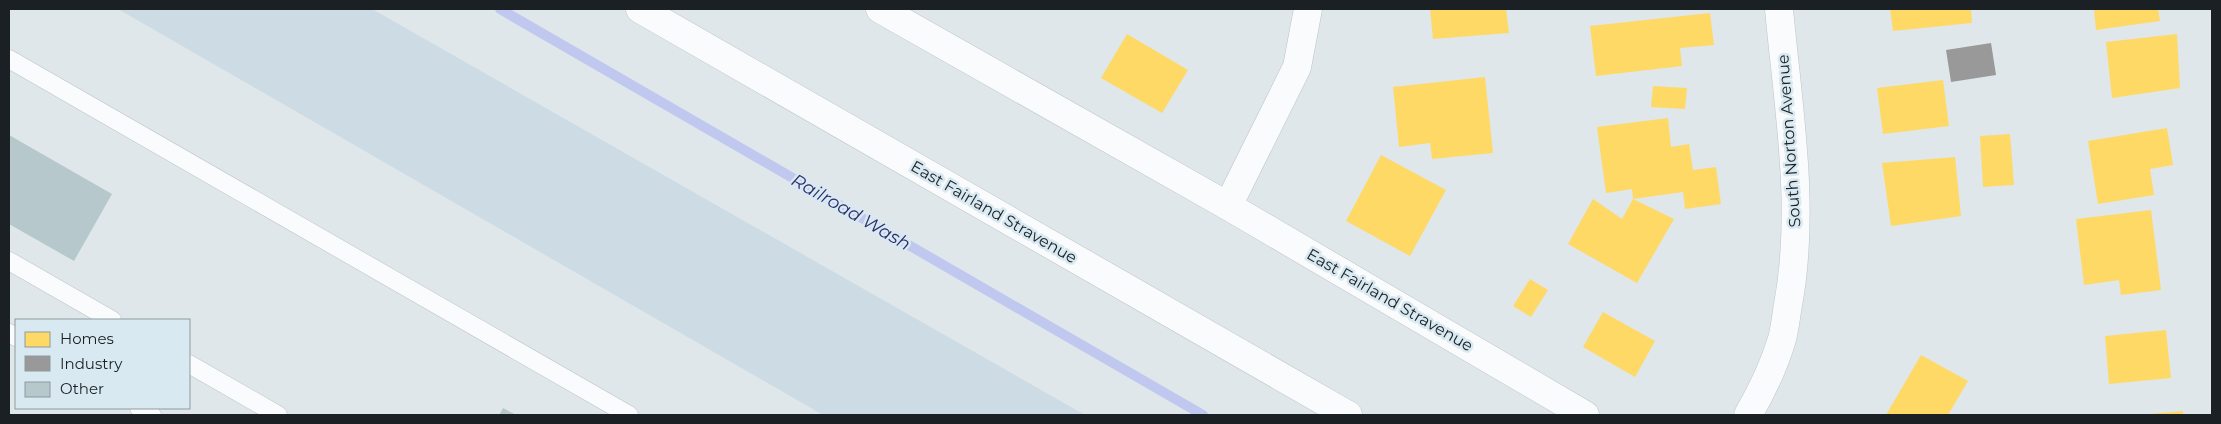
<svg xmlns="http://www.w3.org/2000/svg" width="2221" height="424" font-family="Montserrat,sans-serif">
<rect width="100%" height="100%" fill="#dfe7eb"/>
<polygon fill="#ccdbe4" points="118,9 372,9 1085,415 823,415"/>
<g fill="#ffd966">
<polygon points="1430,9 1506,9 1509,33 1433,39"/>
<polygon points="1890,9 1971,9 1972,23 1893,31"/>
<polygon points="2094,9 2158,9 2160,21 2096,30"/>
<polygon points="1710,13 1714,45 1680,48 1682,66 1596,76 1590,26"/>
<polygon points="1127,34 1188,70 1162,113 1101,78"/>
<polygon points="2177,34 2180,88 2112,98 2106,42"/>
<polygon points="1485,77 1493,153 1432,159 1430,143 1399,147 1393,87"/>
<polygon points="1943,80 1949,126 1883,134 1877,88"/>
<polygon points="1653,86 1687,88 1685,109 1651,107"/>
<polygon points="1668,118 1671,147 1689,144 1693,170 1716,167 1721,204 1685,209 1683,192 1633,199 1632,189 1606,193 1597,127"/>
<polygon points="2167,128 2173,165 2150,169 2154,195 2098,204 2088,141"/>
<polygon points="2010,134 2014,185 1983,187 1980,136"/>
<polygon points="1381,155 1446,190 1410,256 1346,221"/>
<polygon points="1955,157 1961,216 1891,226 1882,163"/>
<polygon points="1593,199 1622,219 1633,199 1674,219 1637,283 1568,244"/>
<polygon points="2151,210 2161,290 2121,295 2119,280 2084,285 2076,219"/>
<polygon points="1530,279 1548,290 1531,317 1513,306"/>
<polygon points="1603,312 1655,341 1635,377 1583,347"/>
<polygon points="2166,330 2171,378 2109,384 2105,336"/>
<polygon points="1921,355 1968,381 1948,415 1886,415"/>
<polygon points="2183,411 2183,415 2149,415 2149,414"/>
</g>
<polygon fill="#999" points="1991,43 1996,75 1951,82 1946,50"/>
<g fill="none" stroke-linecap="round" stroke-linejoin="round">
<polyline stroke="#c1c8f0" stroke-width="10" points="500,9 1203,415"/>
</g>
<g fill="#b6c8cc">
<polygon points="9,135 112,194 74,261 9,224"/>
<polygon points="503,408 516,415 499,415"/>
</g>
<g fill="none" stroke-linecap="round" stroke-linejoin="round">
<g stroke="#bdc4c7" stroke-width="19">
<g id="service">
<polyline points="9,59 629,415"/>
<polyline points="9,261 112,320"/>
<polyline points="9,333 16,337"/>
<polyline points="189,364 278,415"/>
<polyline points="139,408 152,415"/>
</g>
</g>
<g stroke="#bdc4c7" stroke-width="29">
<g id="minor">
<polyline points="880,9 1228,206 1585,415"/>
<polyline points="1228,206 1297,67 1308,9"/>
<path d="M1748,415c14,-24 26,-49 34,-76 3,-11 4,-23 6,-34 18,-98 0,-198 -9,-296"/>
</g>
</g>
<g stroke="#bdc4c7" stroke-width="29">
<polyline id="tertiary" points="640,9 1348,415"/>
</g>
<use href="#service" stroke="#fafbfc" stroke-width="18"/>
<use href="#minor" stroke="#fafbfc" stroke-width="28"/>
<use href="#tertiary" stroke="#fafbfc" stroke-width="28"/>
</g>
<g text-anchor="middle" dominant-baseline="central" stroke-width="5" stroke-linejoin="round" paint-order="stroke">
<g font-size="16" fill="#1a2023" stroke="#d9e9f1">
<text transform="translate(1789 141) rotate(-94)">South Norton Avenue</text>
<text transform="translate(994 212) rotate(30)">East Fairland Stravenue</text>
<text transform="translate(1390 300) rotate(30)">East Fairland Stravenue</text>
</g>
<g font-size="18" font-style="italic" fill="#2d2c6c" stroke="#d9e9f1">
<text transform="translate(851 212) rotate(30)">Railroad Wash</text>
</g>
</g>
<rect width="2221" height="424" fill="none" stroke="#1a2023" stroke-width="20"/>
<rect x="15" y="319" width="175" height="90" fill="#d9e9f1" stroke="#8d999f"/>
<rect x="25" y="332" width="25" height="15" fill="#ffd966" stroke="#8d999f"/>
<text x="60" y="344" font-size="15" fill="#1a2023">Homes</text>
<rect x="25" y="356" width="25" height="15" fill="#999999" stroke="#8d999f"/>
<text x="60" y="369" font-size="15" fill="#1a2023">Industry</text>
<rect x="25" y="382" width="25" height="15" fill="#b6c8cc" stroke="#8d999f"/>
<text x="60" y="394" font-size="15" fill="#1a2023">Other</text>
</svg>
